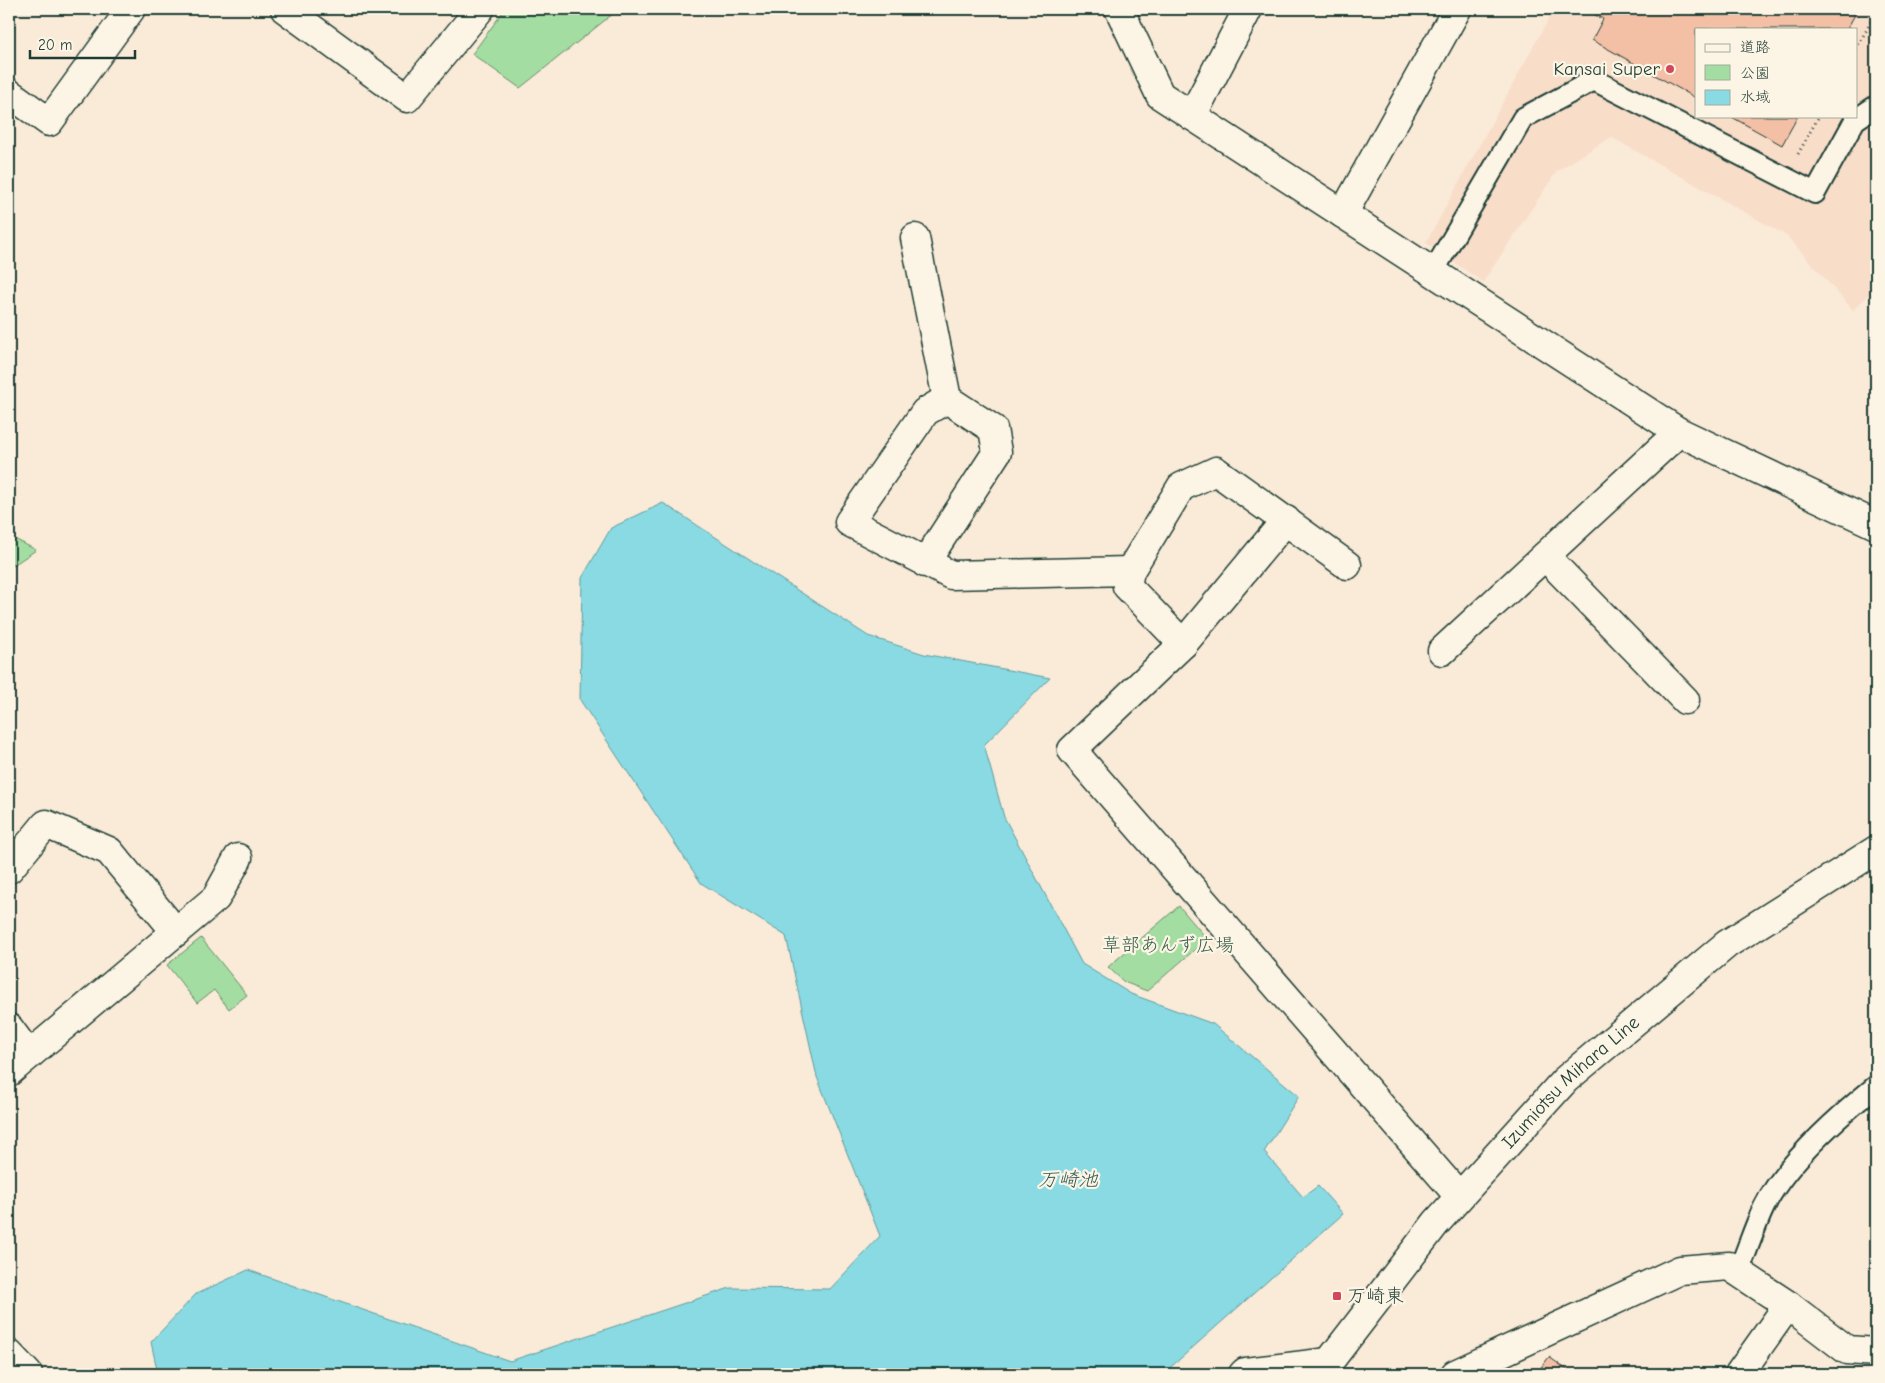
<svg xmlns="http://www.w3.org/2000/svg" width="1885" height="1383" font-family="'Comic Neue','Klee One',sans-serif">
<rect width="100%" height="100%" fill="#faead8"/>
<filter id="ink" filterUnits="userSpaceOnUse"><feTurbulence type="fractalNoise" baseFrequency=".02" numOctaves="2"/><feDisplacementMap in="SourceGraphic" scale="10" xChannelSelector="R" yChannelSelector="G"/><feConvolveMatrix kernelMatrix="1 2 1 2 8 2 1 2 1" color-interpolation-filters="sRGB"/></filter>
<g filter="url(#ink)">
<path fill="#f8ddc9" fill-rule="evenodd" d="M1554,9h322v279l-23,22 -66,-74 -176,-99 -54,34 -74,111 -57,-39zM1696,29h160v87h-160z"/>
<g fill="#a4dda1" stroke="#628d6a">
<polygon points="505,9 619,9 520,88 472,54"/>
<polygon points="9,536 36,550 9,568"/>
<polygon points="1179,906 1207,939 1147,991 1124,982 1108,967"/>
<polygon points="201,938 247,995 229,1009 214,990 197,1003 167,965"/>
</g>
<polygon fill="#89dae3" stroke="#5f9b9d" points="663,503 868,636 924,654 1050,678 984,745 1004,817 1082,964 1131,994 1213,1024 1299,1096 1264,1152 1303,1197 1318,1186 1343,1214 1163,1374 158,1374 151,1342 196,1294 248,1270 510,1361 730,1288 830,1289 880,1236 817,1077 786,936 701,883 580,700 582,578 611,528"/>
<g fill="#f3bfa5" stroke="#1f3d34">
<polygon points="1584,9 1858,9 1847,29 1696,29 1696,98 1592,40 1603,19"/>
<polygon points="1730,116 1798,116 1782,145"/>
<polygon points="1549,1357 1573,1374 1536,1374"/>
</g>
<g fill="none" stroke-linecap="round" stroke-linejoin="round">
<g stroke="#1f3d34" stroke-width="24">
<g id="lane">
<polyline points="1433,272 1523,118 1594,80 1815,193 1855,120 1876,106"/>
<path d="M1738,1272c9,-21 16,-44 26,-65 21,-43 75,-91 112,-121"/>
</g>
</g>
<g stroke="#1f3d34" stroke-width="31">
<g id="street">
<polyline points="285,9 407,98 480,9"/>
<polyline points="1119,9 1160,95 1679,432 1876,525"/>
<polyline points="9,93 49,122 131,9"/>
<polyline points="1192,116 1248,9"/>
<polyline points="1343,214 1457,9"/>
<polyline points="915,238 947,399"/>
<polyline points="1286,520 1183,644 1072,750 1459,1196"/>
<polyline points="1545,556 1685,700"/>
<polyline points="925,563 997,452 993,429 947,399 925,412 849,522 951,575 1130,571"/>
<polyline points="1183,644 1127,586 1130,571 1181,487 1216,471 1347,565"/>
<polyline points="1442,651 1679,432"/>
<polyline points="9,869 46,824 109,851 176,932"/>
<polyline points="9,1028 29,1055"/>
<polyline points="9,1072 216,898 238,858"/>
<polyline points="9,1354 28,1374"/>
<polyline points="1243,1374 1245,1372 1329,1362"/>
<polyline points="1455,1374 1680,1270 1729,1266 1788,1305 1847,1350 1876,1352"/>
<polyline points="1739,1374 1788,1305"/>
</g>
</g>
<g stroke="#1f3d34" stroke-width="31">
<g id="primary">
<path id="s1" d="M1321,1374l8,-12 107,-139 129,-143 162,-136 149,-94"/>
</g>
</g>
<g stroke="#1f3d34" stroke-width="3" stroke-dasharray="1 4" stroke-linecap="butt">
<polyline points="1856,49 1876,13"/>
<polyline points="1798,154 1819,116"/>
</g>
<use href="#lane" stroke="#fcf5e5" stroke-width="20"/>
<use href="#street" stroke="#fcf5e5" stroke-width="28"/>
<use href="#primary" stroke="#fcf5e5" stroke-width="28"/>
</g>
</g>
<g fill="#d1495b" stroke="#fcf5e5" stroke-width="2">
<circle cx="1670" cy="69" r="5"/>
<rect x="1332" y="1291" width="10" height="10" rx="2.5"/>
</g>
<g text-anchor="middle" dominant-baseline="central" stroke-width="4.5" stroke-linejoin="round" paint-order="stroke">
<g font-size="19" fill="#1f3d34" stroke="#fcf5e5" text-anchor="end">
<text x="1660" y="69">Kansai Super</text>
<text x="1347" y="1296" text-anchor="start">万崎東</text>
</g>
<g font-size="19" fill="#3a5d4a" stroke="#fcf5e5">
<text x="1168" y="945">草部あんず広場</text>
</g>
<g font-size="19" fill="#1f3d34" stroke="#fcf5e5">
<text stroke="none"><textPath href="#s1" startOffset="385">Izumiotsu Mihara Line</textPath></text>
</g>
<g font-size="20" font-style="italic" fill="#345c57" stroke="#fcf5e5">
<text x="1068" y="1179">万崎池</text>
</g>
</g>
<rect width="1885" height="1383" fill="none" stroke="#fcf5e5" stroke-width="30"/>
<rect x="15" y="15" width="1855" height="1353" fill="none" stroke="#1f3d34" stroke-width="2" filter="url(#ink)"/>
<rect x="1695" y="28" width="162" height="90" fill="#fcf5e5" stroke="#a4ab9e"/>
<rect x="1705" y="44" width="25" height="8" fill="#fcf5e5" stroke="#a4ab9e"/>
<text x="1740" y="52" font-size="15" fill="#1f3d34">道路</text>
<rect x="1705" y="65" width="25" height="15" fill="#a4dda1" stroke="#a4ab9e"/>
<text x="1740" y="78" font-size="15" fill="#1f3d34">公園</text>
<rect x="1705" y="90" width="25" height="15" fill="#89dae3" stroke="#a4ab9e"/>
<text x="1740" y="102" font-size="15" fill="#1f3d34">水域</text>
<path d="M30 50v8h105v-8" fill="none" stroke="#1f3d34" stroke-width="2.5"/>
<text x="38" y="50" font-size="15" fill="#1f3d34" stroke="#fcf5e5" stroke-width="4" paint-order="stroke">20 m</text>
</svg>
